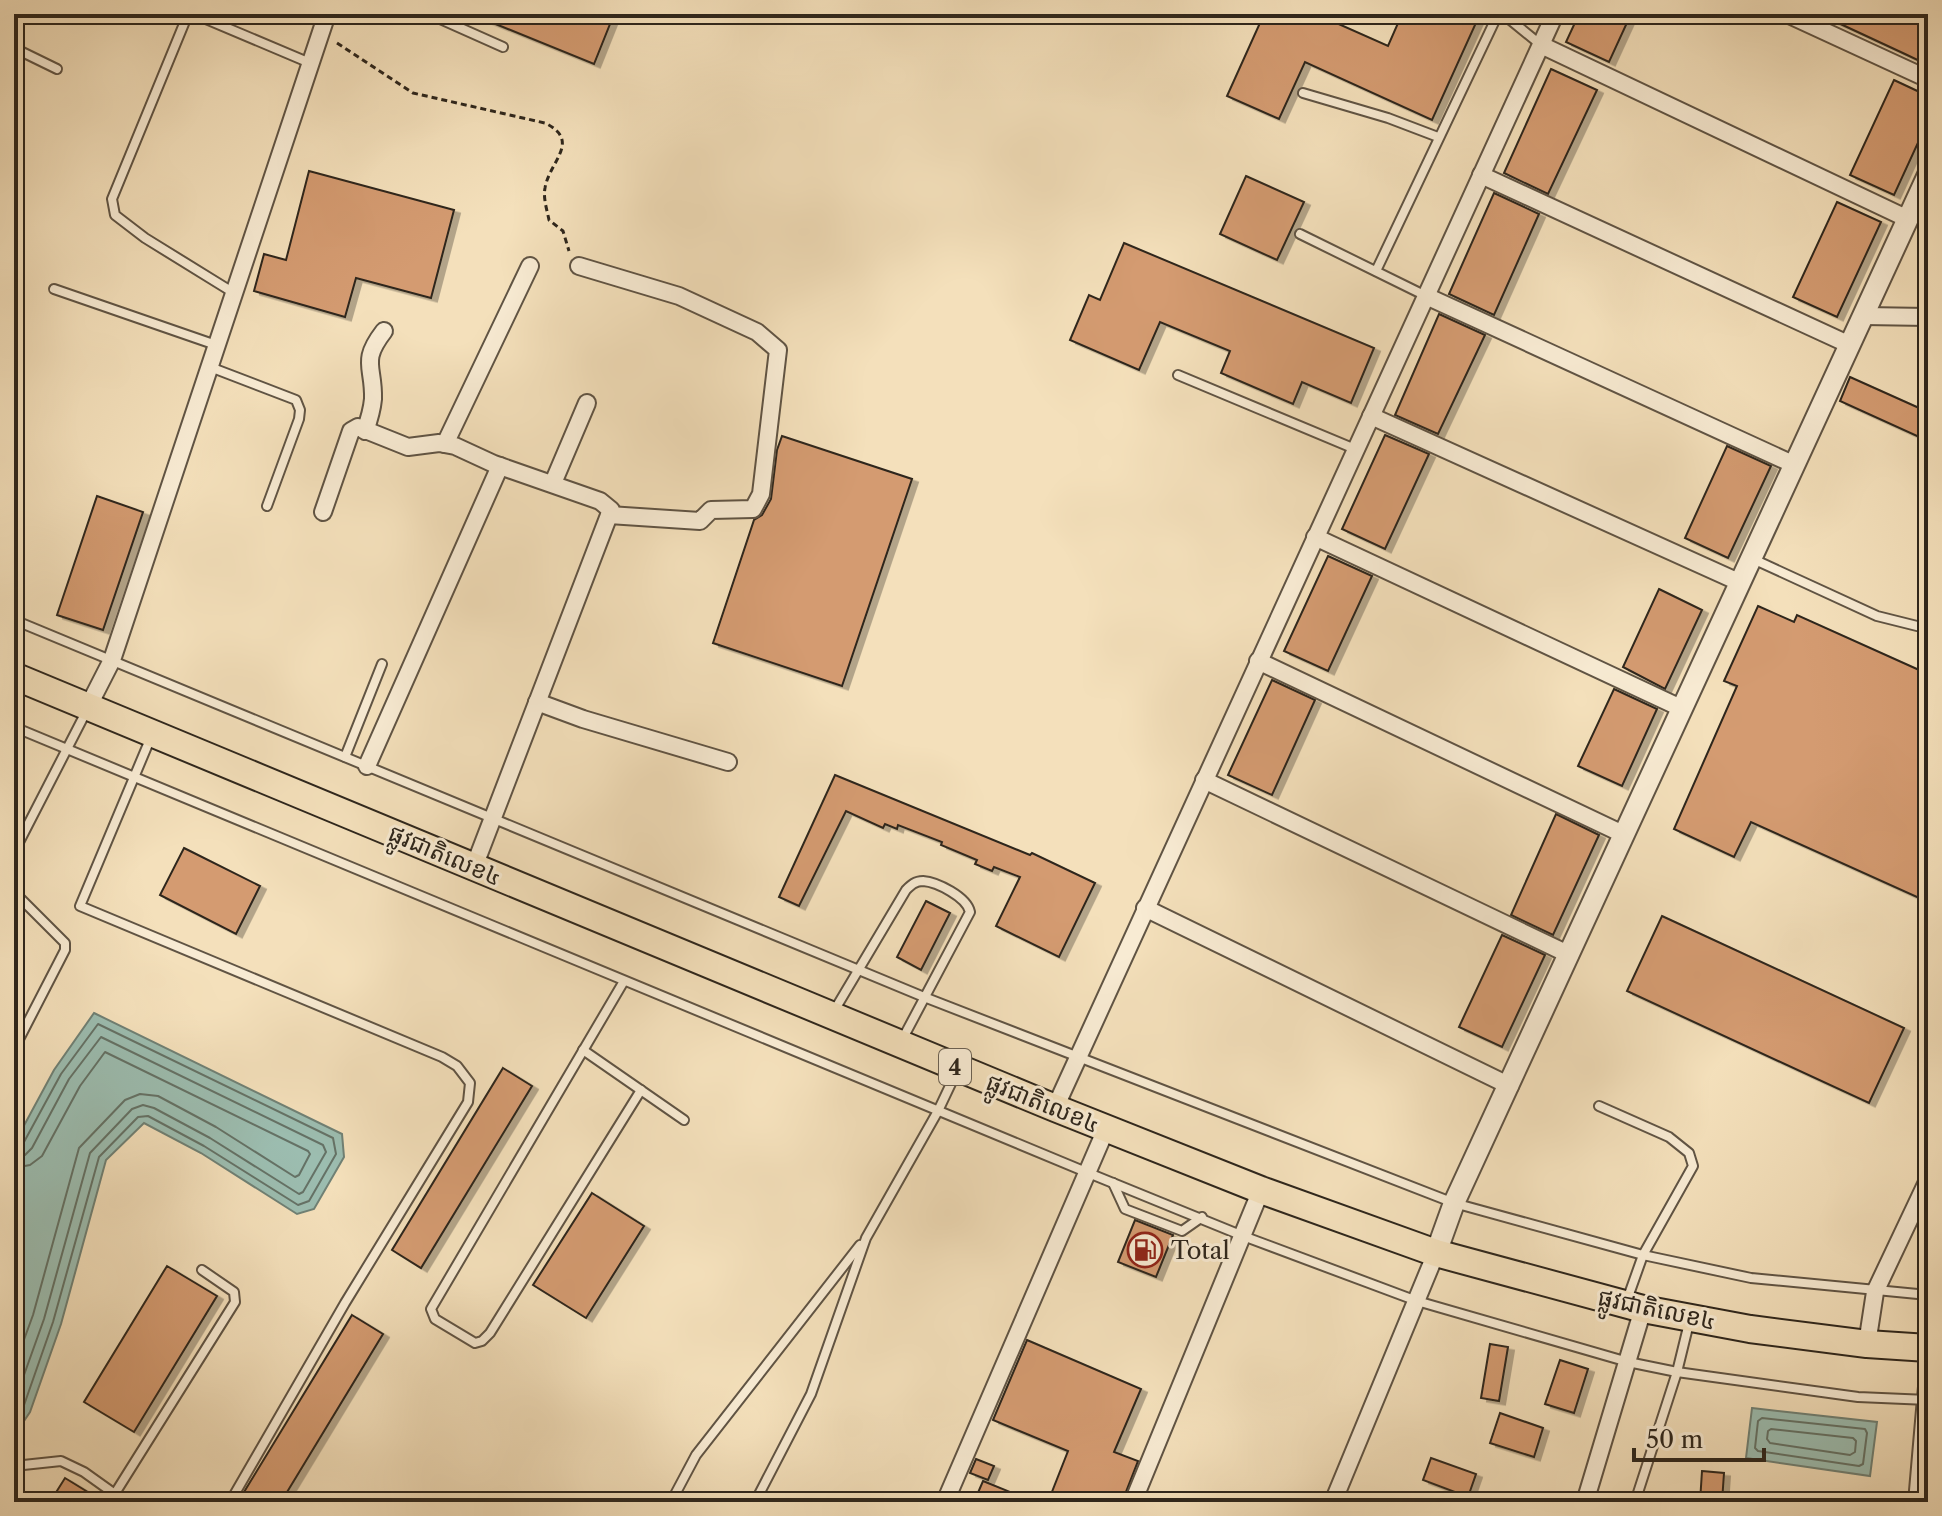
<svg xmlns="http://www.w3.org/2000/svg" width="1942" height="1516" font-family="'Libre Caslon Text','Noto Sans Khmer',serif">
<defs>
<filter id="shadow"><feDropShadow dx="6" dy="3.5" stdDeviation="0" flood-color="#0004"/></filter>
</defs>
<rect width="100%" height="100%" fill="#f4e0bb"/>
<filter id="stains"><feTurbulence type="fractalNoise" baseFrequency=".0025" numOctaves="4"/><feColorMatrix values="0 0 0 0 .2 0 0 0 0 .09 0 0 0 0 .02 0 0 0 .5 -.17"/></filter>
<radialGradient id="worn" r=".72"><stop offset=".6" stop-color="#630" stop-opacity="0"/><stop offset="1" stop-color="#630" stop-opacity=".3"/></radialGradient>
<g fill="#9cbdb0" stroke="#708175" stroke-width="2">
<polygon points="94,1013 342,1134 344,1157 314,1209 297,1214 201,1153 144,1123 106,1160 61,1324 30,1412 14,1436 14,1144 54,1070"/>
<polygon points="1752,1408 1877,1422 1870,1476 1746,1458"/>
</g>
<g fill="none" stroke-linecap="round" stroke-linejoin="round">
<g stroke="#657266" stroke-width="2">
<polyline points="14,1146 24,1142 61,1074 98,1024 333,1138 336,1154 309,1201 298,1205 204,1146 148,1116 138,1117 99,1157 53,1322 23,1408 14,1421"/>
<polyline points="14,1156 25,1155 32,1148 69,1079 101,1037 323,1145 326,1152 303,1192 299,1194 210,1138 154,1108 143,1105 132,1109 90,1153 44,1319 14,1403"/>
<polyline points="14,1168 30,1165 42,1156 80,1086 105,1052 308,1151 310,1154 299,1175 295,1177 216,1127 158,1096 140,1094 125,1100 79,1148 33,1315 14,1367"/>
<polygon points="1762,1418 1865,1429 1867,1433 1863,1464 1859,1466 1758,1451 1755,1448 1758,1421"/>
<polygon points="1771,1429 1853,1438 1856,1441 1855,1452 1850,1455 1770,1443 1767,1439 1768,1431"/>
</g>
</g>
<g fill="#d49b71" stroke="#2e261c" stroke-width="2" filter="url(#shadow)">
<polygon points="471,14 614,14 594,64"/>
<polygon points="1264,14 1327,14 1325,18 1388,46 1402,14 1480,14 1432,120 1305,62 1279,119 1227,96"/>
<polygon points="1579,14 1631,14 1609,62 1566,42"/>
<polygon points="1819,14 1928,14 1928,65 1905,54"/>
<polygon points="1551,69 1597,90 1548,194 1504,173"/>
<polygon points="1894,80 1928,96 1928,121 1894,195 1850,175"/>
<polygon points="309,171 454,210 431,298 356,278 345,317 254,291 264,254 286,260"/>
<polygon points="1246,176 1304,202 1277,260 1220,234"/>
<polygon points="1494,193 1539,214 1494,315 1449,294"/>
<polygon points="1837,202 1881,222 1837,317 1793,297"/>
<polygon points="1124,243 1374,348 1351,403 1302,382 1293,404 1221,373 1230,351 1160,322 1139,370 1070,340 1089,295 1100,300"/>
<polygon points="1439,314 1485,335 1438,434 1395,415"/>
<polygon points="1850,377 1928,412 1928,441 1840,401"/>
<polygon points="1385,435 1429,454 1385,549 1342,529"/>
<polygon points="782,436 912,479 842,686 713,643 754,520 762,515 771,499 777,450"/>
<polygon points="1727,446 1771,466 1728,558 1685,538"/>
<polygon points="97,496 143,512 103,630 57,615"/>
<polygon points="1328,556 1372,576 1328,671 1284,651"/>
<polygon points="1659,589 1702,610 1665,689 1623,667"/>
<polygon points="1758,606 1794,622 1797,615 1928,674 1928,902 1751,822 1734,857 1674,829 1737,686 1724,681"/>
<polygon points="1272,680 1315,700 1272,795 1228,775"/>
<polygon points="1614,689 1657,709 1622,786 1578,766"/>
<polygon points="835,775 1030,855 1032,853 1095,883 1059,957 996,926 1020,877 994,867 992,871 975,864 977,860 941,845 942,842 898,825 897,829 885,824 883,828 846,811 799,906 779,897"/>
<polygon points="1556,814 1599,835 1553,935 1511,915"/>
<polygon points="184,848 260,886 236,934 160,895"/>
<polygon points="926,901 950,913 921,970 897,957"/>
<polygon points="1662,916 1904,1028 1869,1103 1627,991"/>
<polygon points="1502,935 1545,955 1502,1047 1459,1027"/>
<polygon points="503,1068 532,1086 421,1268 392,1250"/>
<polygon points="592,1193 644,1226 586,1318 533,1285"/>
<polygon points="1135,1220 1173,1235 1156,1277 1118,1262"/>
<polygon points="167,1266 217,1296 134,1432 84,1402"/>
<polygon points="352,1315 383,1334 281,1502 250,1502 241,1497"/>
<polygon points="1027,1340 1141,1389 1114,1452 1138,1461 1122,1502 1048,1502 1068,1451 993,1420"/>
<polygon points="1490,1344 1508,1347 1499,1401 1481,1398"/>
<polygon points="1560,1360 1588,1369 1574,1413 1545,1404"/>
<polygon points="1500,1413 1543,1428 1534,1457 1490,1443"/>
<polygon points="1431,1458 1476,1474 1468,1497 1423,1480"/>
<polygon points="976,1459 994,1466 988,1480 970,1473"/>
<polygon points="1702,1471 1724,1473 1722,1502 1700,1502"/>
<polygon points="65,1478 104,1502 50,1502"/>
<polygon points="983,1481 1032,1501 1032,1502 995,1502 977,1495"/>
</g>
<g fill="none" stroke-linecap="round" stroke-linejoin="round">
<g stroke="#605444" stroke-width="12">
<g id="service">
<polyline points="188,14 112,199 115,215 145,238 234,293"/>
<polyline points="194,14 310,63"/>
<polyline points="429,14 503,47"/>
<polyline points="1503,14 1541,45"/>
<polyline points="14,48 57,69"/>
<polyline points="1303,93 1388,118 1438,137"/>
<polyline points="1300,234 1426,296"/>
<polyline points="1376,271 1498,14"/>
<polyline points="54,289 216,345"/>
<polyline points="210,367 296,400 300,410 299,419 267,506"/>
<polyline points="1178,375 1355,449"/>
<polyline points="1753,559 1877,616 1921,627 1928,625"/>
<polyline points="14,620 924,997 1454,1203 1643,1255 1751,1278 1928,1295"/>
<polyline points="14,727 1086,1172 1243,1236 1417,1301 1628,1362 1677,1372 1858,1397 1928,1400"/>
<polyline points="151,737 80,906 442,1057 457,1066 470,1083 468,1102 345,1303 230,1502"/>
<polyline points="345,757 382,664"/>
<polyline points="14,852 87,710"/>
<polyline points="14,892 65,943 65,950 14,1049"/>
<polyline points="624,981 431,1309 435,1319 475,1343 482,1341 490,1333 641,1090"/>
<path d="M834,1011l72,-121c5,-5 9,-9 17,-9 14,1 44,16 47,31l-68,128"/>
<polyline points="583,1050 684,1120"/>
<polyline points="1599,1106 1669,1137 1689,1153 1693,1166 1643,1255 1627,1300"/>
<polyline points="1113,1183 1125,1209 1182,1231 1202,1217"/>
<polyline points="14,1466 61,1461 84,1472 126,1502"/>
<polyline points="114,1495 235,1302 234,1292 202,1270"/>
<polyline points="674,1496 689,1502"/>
<polyline points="671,1502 696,1455 860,1245"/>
<polyline points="755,1502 811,1394 866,1238 938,1111 956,1073"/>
<polyline points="1635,1502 1677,1372 1689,1323"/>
<polyline points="1913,1502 1926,1352"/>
</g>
</g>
<g stroke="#605444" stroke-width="20">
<g id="minor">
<polyline points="1787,14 1928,79"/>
<polyline points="1541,45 1908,219"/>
<polyline points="1481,175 1850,345"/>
<polyline points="579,266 679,296 757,332 778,350 761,494 753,509 711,510 700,521 609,515"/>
<polyline points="1426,296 1795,465"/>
<polyline points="1864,316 1928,317"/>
<polyline points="1371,416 1741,583"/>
<path d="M365,431c4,-11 7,-21 8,-32 1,-33 -13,-37 11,-68"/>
<polyline points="445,444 530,266"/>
<polyline points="553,483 587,403"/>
<polyline points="323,512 351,431 358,427 408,447 439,443 455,446 494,464 600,501 611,510 474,867"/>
<polyline points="1315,537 1683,709"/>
<polyline points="1258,661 1625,835"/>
<polyline points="537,702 583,719 728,762"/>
<polyline points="88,707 112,660 327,14"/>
<polyline points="367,766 500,466"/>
<polyline points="1204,780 1570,955"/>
<polyline points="1145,908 1510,1086"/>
<polyline points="1055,1108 1555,14"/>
<polyline points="1867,1344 1875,1292 1928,1180"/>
<polyline points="945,1502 1106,1129"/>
<polyline points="1133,1502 1261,1190"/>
<polyline points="1333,1502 1436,1253"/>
<polyline points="1585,1502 1643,1309"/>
</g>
</g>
<g stroke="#605444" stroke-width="24">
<polyline id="tertiary" points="1436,1253 1454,1203 1928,175"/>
</g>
<g stroke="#2e261c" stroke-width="30">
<polyline id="trunk" points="14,676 1055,1108 1261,1190 1436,1253 1643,1309 1750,1329 1867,1344 1928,1348"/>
</g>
<path stroke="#2e261c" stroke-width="3" stroke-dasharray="6 4" stroke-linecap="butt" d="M337,43l76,50 132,30c37,18 4,39 0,65 -2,10 2,22 4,32l14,11 6,20"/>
<use href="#service" stroke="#f8ebd3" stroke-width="8"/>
<use href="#minor" stroke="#f8ebd3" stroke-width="16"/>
<use href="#tertiary" stroke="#f8ebd3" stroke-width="20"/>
<use href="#trunk" stroke="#f4e0bb" stroke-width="26"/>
</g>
<defs>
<g id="fuel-ring" transform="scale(1.8)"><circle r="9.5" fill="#f8ebd3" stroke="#8f2418" stroke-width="1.5"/><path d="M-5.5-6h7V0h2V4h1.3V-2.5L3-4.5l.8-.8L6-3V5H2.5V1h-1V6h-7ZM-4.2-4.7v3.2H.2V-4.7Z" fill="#8f2418"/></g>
</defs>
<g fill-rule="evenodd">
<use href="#fuel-ring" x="1145" y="1250"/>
</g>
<g text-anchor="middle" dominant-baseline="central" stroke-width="6" stroke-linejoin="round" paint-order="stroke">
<rect fill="#f8ebd3" stroke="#6b6153" stroke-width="2" x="939" y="1049" width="32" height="36" rx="6"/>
<g font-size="22" font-weight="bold" fill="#2e261c">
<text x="955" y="1067">4</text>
</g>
<g font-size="24" fill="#2e261c" stroke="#f8ebd3">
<text transform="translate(445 855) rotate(23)">ផ្លូវជាតិលេខ៤</text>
<text transform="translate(1043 1103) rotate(22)">ផ្លូវជាតិលេខ៤</text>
<text transform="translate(1657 1309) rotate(12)">ផ្លូវជាតិលេខ៤</text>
</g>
<g font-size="24" fill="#2e261c" stroke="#f8ebd3" text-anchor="start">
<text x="1171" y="1250">Total</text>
</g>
</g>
<rect width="1942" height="1516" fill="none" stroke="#f4e0bb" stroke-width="48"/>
<rect x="16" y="16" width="1910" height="1484" fill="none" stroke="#2e261c" stroke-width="4"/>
<rect x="24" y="24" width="1894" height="1468" fill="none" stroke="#2e261c" stroke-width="2"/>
<path d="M1634 1448v12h130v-12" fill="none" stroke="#2e261c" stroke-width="4"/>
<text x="1646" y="1448" font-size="24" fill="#2e261c" stroke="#f8ebd3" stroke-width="6" paint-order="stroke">50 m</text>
<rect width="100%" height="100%" filter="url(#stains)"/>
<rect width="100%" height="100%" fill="url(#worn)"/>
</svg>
